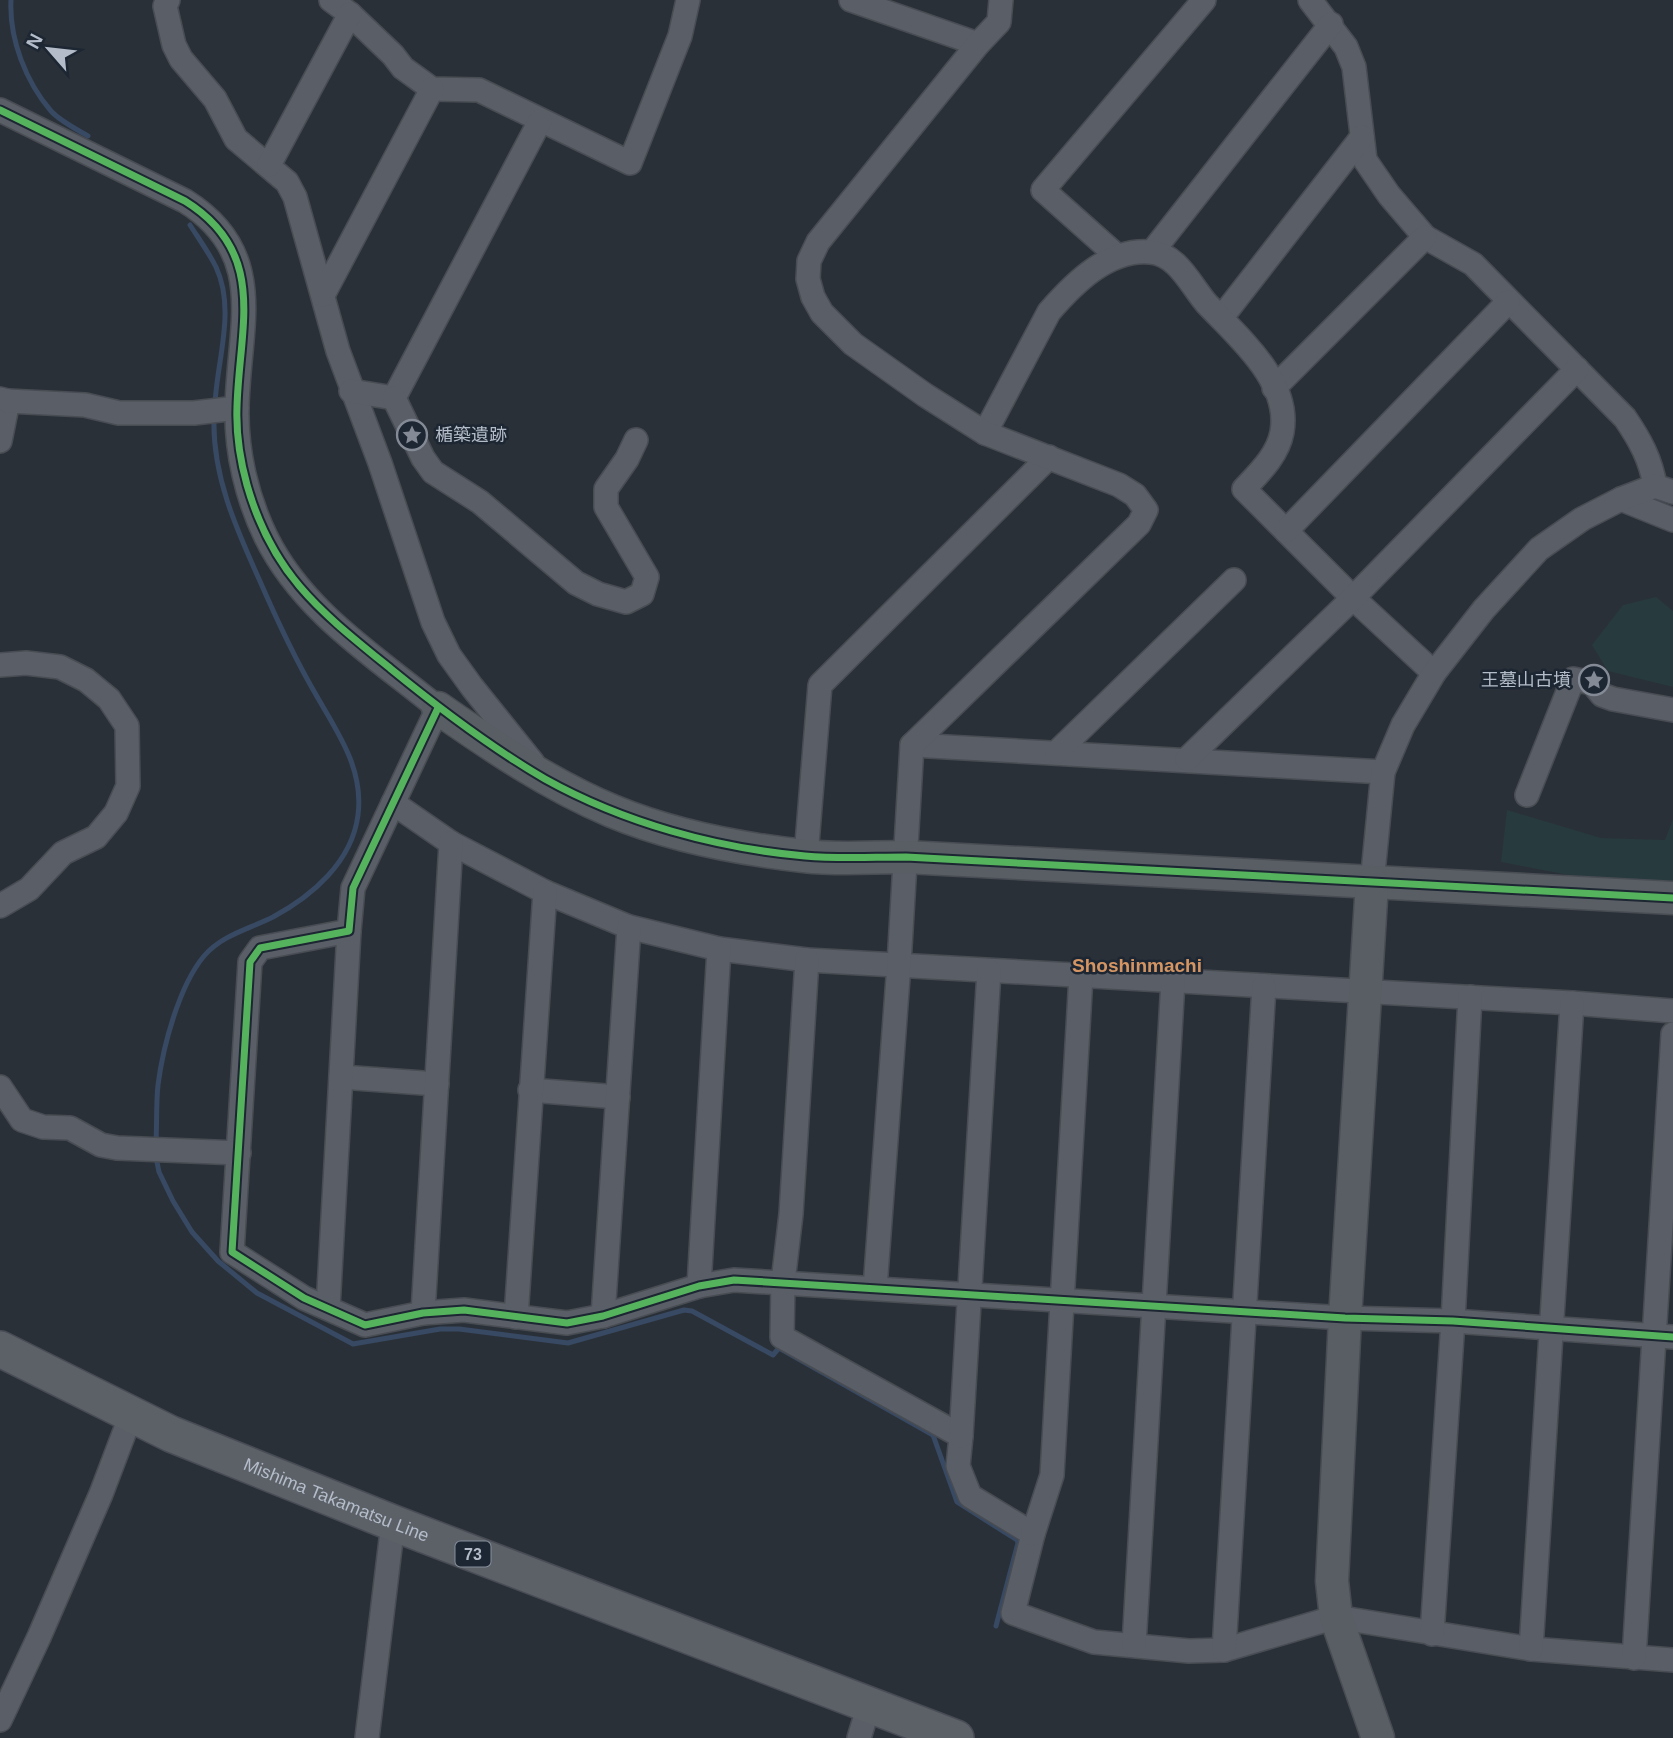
<svg xmlns="http://www.w3.org/2000/svg" width="1673" height="1738" font-family="Helvetica,'Noto Sans JP',sans-serif">
<rect width="100%" height="100%" fill="#2a3038"/>
<g fill="#273a3e">
<polygon points="1656,597 1673,611 1673,687 1608,671 1592,645 1623,605"/>
<polygon points="1507,810 1601,838 1665,840 1673,819 1673,886 1611,883 1501,862"/>
</g>
<g fill="none" stroke-linecap="round" stroke-linejoin="round">
<g stroke="#384963" stroke-width="5">
<path d="M11,0c-2,39 15,82 40,111 9,10 25,18 37,25"/>
<path d="M190,225c9,14 19,28 26,42 20,43 1,93 -1,137"/>
<path d="M156,1143c1,-19 0,-39 2,-58 5,-39 21,-99 46,-129 18,-21 45,-27 69,-39 39,-21 79,-55 85,-102 6,-47 -21,-83 -43,-122 -21,-36 -39,-75 -56,-114 -23,-51 -47,-104 -45,-162"/>
<polyline points="156,1157 159,1172 173,1201 192,1232 218,1261 257,1293 353,1344 440,1329 459,1329 568,1343 684,1310 692,1311 773,1355 779,1348 933,1435 957,1502 1017,1540 1018,1543 996,1626"/>
</g>
<g stroke="#484c53" stroke-width="26">
<g id="street">
<polyline points="168,0 165,6 174,45 181,59 215,99 236,139 287,182 295,197 338,351 380,463 433,622 449,655 472,687 533,763"/>
<polyline points="331,0 350,14 393,55 403,68 432,89 479,90 630,163 680,36 688,0"/>
<polyline points="851,0 978,44"/>
<path d="M1310,0l36,47 8,20 11,93 24,35 36,42 48,27 152,154c15,22 26,42 30,68"/>
<path d="M0,110l185,91c85,53 53,127 52,207 -1,44 10,90 29,129 37,75 110,120 172,171l-85,180 -4,43 -89,17 -10,14 -18,290 72,46 61,27 58,-12 41,-3 103,13 36,-7 96,-30 35,-6 611,38 108,3 220,16"/>
<polyline points="269,165 350,14"/>
<polyline points="1152,252 1331,24"/>
<polyline points="1116,255 1043,190 1204,0"/>
<polyline points="323,295 432,89"/>
<polyline points="1222,317 1362,137"/>
<polyline points="1274,388 1425,237"/>
<polyline points="351,391 394,398 540,121"/>
<polyline points="394,398 423,458 433,472 480,502 576,583 598,594 626,602 642,594 647,577 606,507 606,489 627,459 636,440"/>
<polyline points="0,399 8,401 0,441"/>
<polyline points="8,401 85,405 119,413 194,413 237,408"/>
<path d="M985,433l64,-121c25,-29 60,-64 101,-60 28,2 41,34 57,52 31,33 84,77 75,128 -4,23 -23,41 -38,57l109,109 81,75"/>
<polyline points="1621,499 1673,520"/>
<polyline points="1286,531 1508,302"/>
<polyline points="0,665 26,663 60,667 86,680 109,699 127,726 128,786 116,813 96,837 63,853 29,889 0,906"/>
<polyline points="912,745 1383,772"/>
<polyline points="1057,752 1234,580"/>
<polyline points="1187,759 1353,598 1577,369"/>
<polyline points="1527,795 1573,679 1592,683 1602,695 1613,699 1673,710"/>
<polyline points="393,803 451,843 545,892 629,927 719,949 807,960 1572,1003 1673,1011"/>
<polyline points="806,856 820,685 1049,457"/>
<polyline points="1372,883 1383,772 1403,725 1434,673 1484,609 1539,549 1582,519 1621,499 1655,486 1673,492"/>
<polyline points="807,960 791,1214 783,1282 782,1337 961,1436 958,1466 970,1496 1033,1534 1013,1613 1094,1642 1189,1651 1224,1650 1336,1617 1531,1649 1673,1660"/>
<polyline points="341,1077 437,1084"/>
<polyline points="0,1087 22,1120 43,1127 70,1128 101,1145 117,1148 239,1153"/>
<polyline points="530,1090 618,1097"/>
<polyline points="699,1286 719,949"/>
<polyline points="875,1288 899,964 912,745 1139,524 1146,510 1135,495 1119,485 985,433 925,395 853,344 822,313 813,297 808,279 809,261 818,242 978,44 999,22 1001,0"/>
<polyline points="328,1308 349,931"/>
<polyline points="423,1313 451,843"/>
<polyline points="603,1316 629,927"/>
<polyline points="516,1317 545,892"/>
<polyline points="961,1436 989,971"/>
<polyline points="1033,1534 1052,1475 1081,976"/>
<polyline points="1432,1634 1453,1321 1470,997"/>
<polyline points="1134,1645 1173,981"/>
<polyline points="1531,1649 1572,1003"/>
<polyline points="1224,1650 1264,986"/>
<polyline points="1634,1658 1673,1034"/>
<polyline points="0,1720 39,1637 101,1494 131,1415"/>
<polyline points="367,1738 393,1523"/>
<polyline points="859,1738 869,1705"/>
</g>
</g>
<g stroke="#484c53" stroke-width="35">
<g id="secondary">
<path d="M438,708c56,39 112,77 174,103 60,25 128,38 192,45 33,4 68,1 102,1l767,41"/>
<polyline points="1372,883 1345,1318 1332,1581 1336,1617 1378,1738"/>
</g>
</g>
<g stroke="#484c55" stroke-width="38">
<g id="primary">
<path id="s1" d="M0,1349l171,85 222,89 563,215"/>
</g>
</g>
<use href="#street" stroke="#5a5e66" stroke-width="23"/>
<use href="#secondary" stroke="#595d64" stroke-width="32"/>
<use href="#primary" stroke="#5c6168" stroke-width="35"/>
<g stroke="#1d2633" stroke-width="11">
<g id="cycleway">
<path d="M0,110l185,91c84,52 54,126 52,206 -1,26 3,53 10,78 26,91 74,127 144,184 49,40 99,78 154,110 79,44 171,69 260,77 33,3 67,1 101,1l767,41"/>
<polyline points="438,708 353,888 349,931 260,948 250,962 232,1252 304,1298 365,1325 423,1313 464,1310 567,1323 603,1316 699,1286 734,1280 1345,1318 1453,1321 1673,1337"/>
</g>
</g>
<use href="#cycleway" stroke="#56b35d" stroke-width="7"/>
</g>
<defs>
<g id="sight-ring" transform="scale(1.575)"><circle r="9.5" fill="#1d2633" stroke="#848b96" stroke-width="1.5"/><path d="M0-6L1.8-2.2L6-1.7L2.9 1.2L3.7 5.4L0 3.3L-3.7 5.4L-2.9 1.2L-6-1.7L-1.8-2.2Z" fill="#848b96"/></g>
</defs>
<g fill-rule="evenodd">
<use href="#sight-ring" x="412" y="435"/>
<use href="#sight-ring" x="1594" y="680"/>
</g>
<g text-anchor="middle" dominant-baseline="central" stroke-width="5" stroke-linejoin="round" paint-order="stroke">
<rect fill="#1d2633" stroke="#878f9c" stroke-width="2" x="455.5" y="1541.5" width="35" height="25" rx="5"/>
<g font-size="16" font-weight="bold" fill="#b4bcc9">
<text x="473" y="1554">73</text>
</g>
<g font-size="18" fill="#b4bcc9" stroke="#1d2633" text-anchor="start">
<text x="435" y="435">楯築遺跡</text>
<text x="1571" y="680" text-anchor="end">王墓山古墳</text>
</g>
<g font-size="18" fill="#b4bcc9" stroke="#1d2633">
<text stroke="none"><textPath href="#s1" startOffset="369">Mishima Takamatsu Line</textPath></text>
</g>
<g font-size="19" font-weight="bold" fill="#d59563" stroke="#1d2633">
<text x="1137" y="965">Shoshinmachi</text>
</g>
</g>
<g transform="translate(49 49) rotate(298)" stroke="#1d2633" stroke-width="5" paint-order="stroke">
<path d="M0-5L12 26L0 18L-12 26Z" fill="#b4bcc9"/>
<text y="-10" font-size="19" font-weight="bold" text-anchor="middle" fill="#b4bcc9">N</text>
</g>
</svg>
